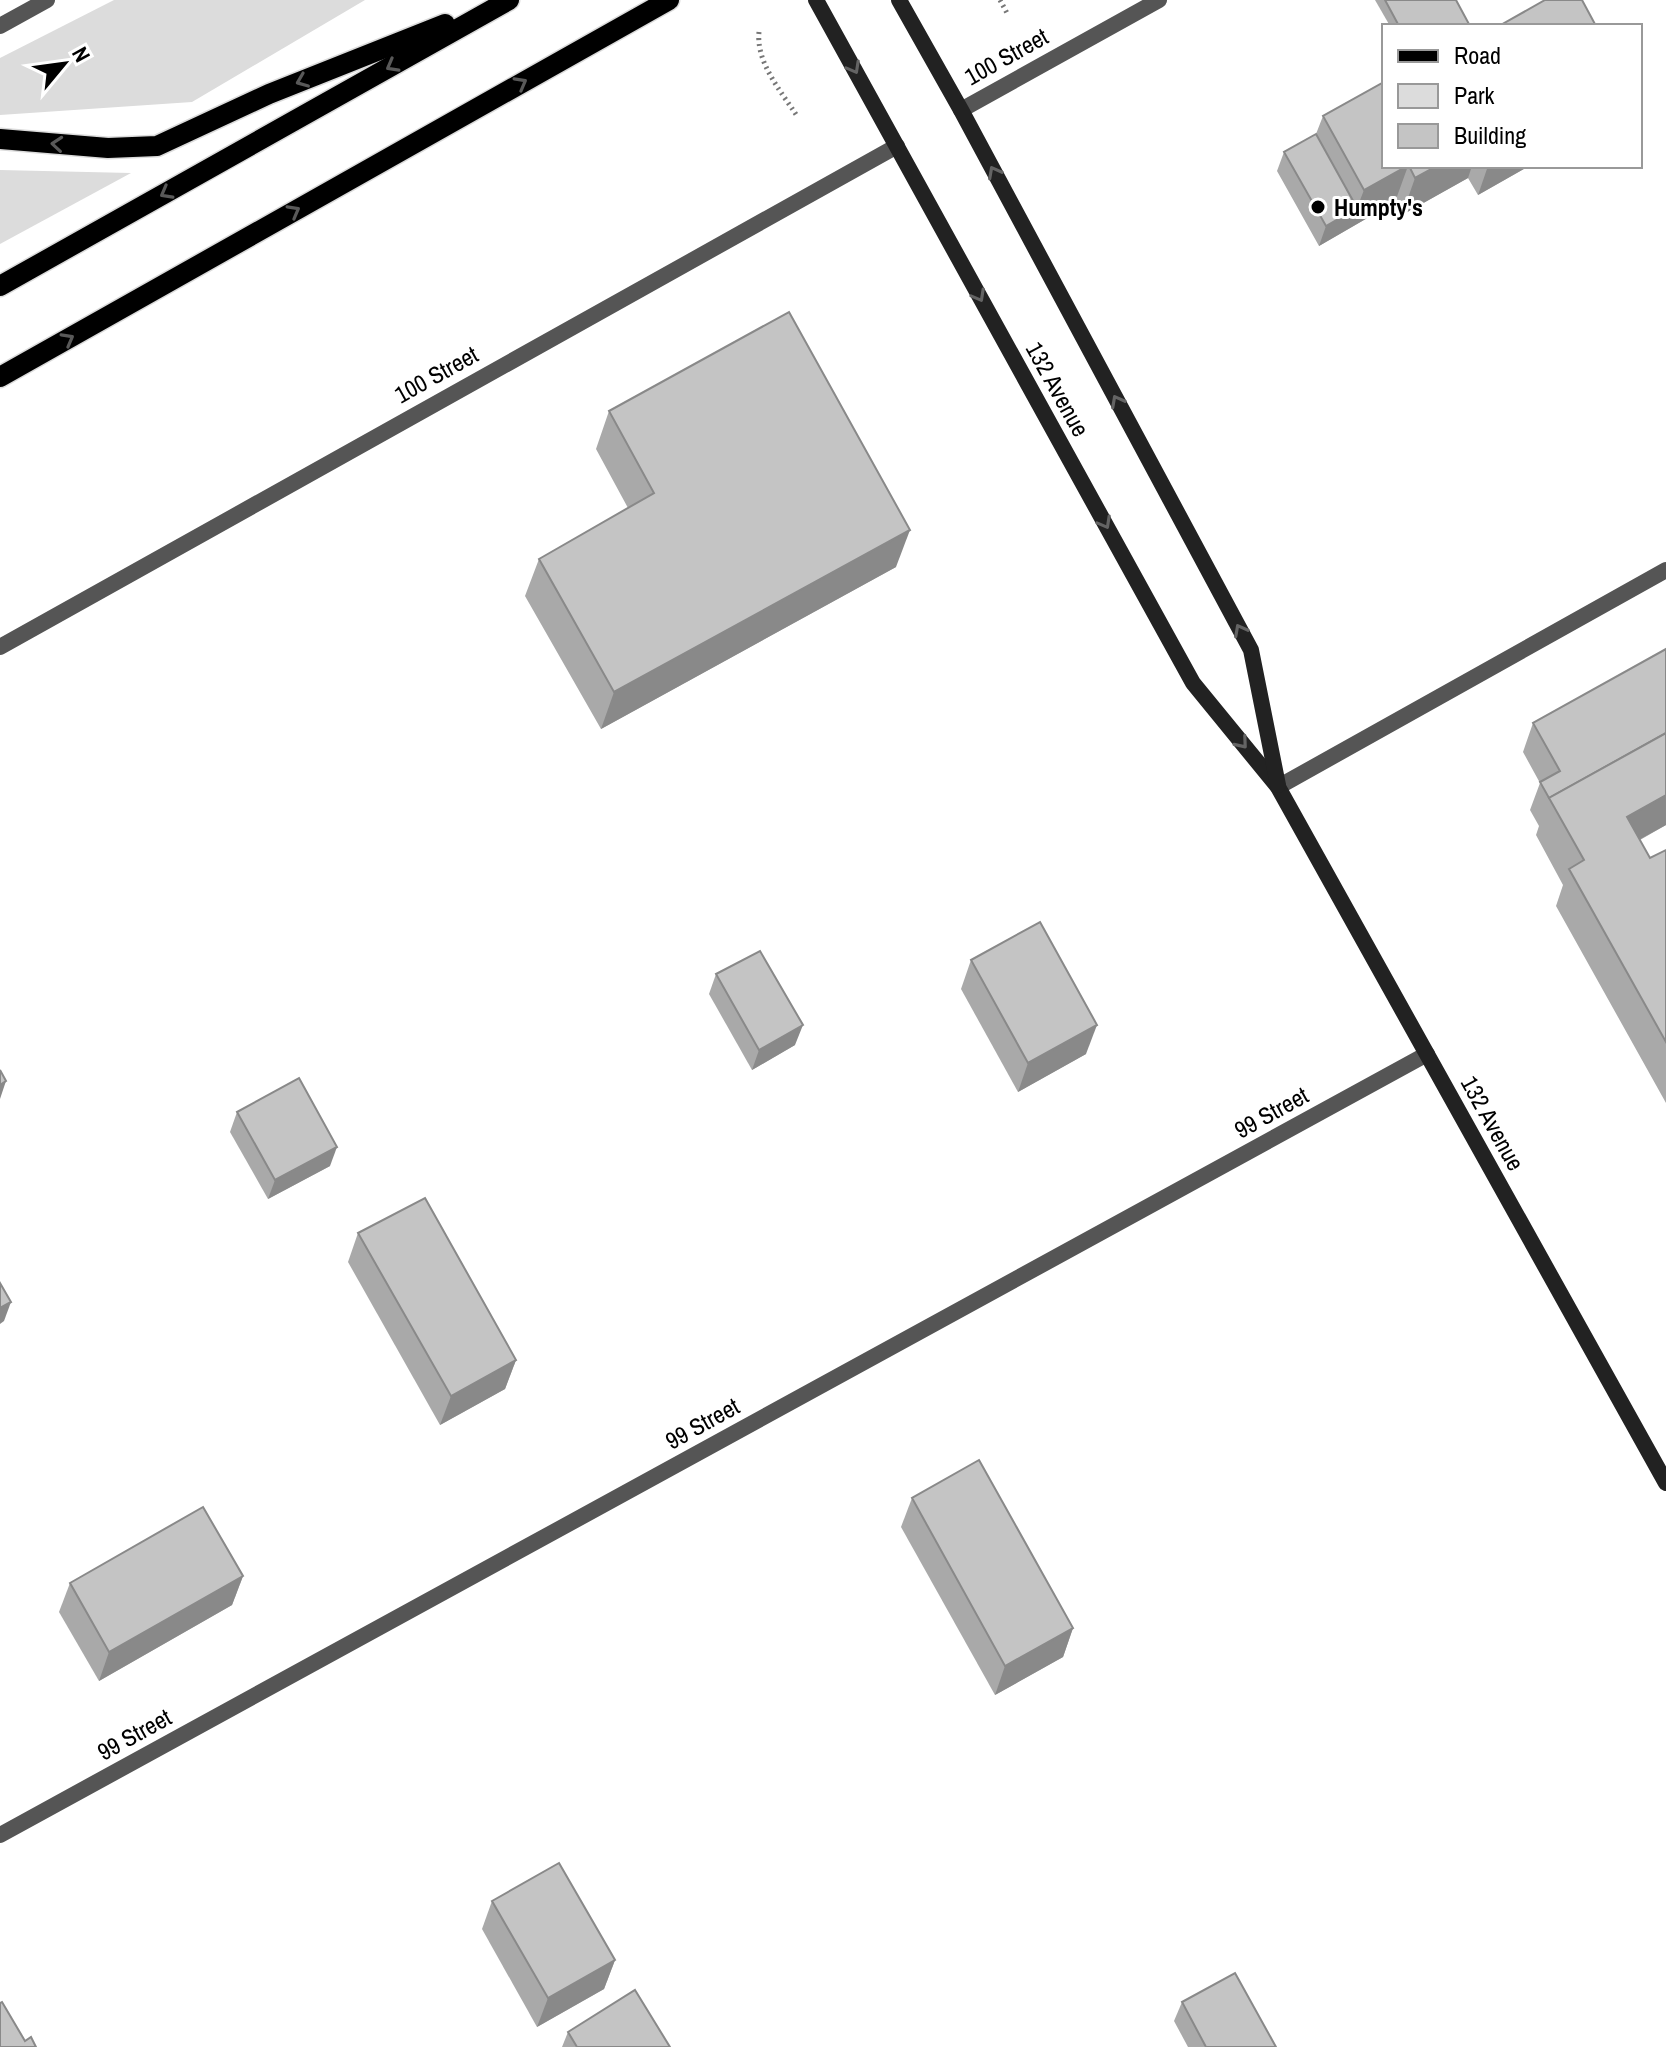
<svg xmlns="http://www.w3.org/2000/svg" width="1666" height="2047" font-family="'Archivo Narrow',sans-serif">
<rect width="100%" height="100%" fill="#fff"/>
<g fill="#dcdcdc">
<polygon points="114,0 365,0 192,102 0,115 0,58"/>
<polygon points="0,170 131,173 0,244"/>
</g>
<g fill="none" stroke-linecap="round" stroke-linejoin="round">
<g stroke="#dbdbdb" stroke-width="23">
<g id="primary">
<polyline points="0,139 108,148 157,146 269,94 445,24"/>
<polyline points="0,286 509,0"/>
<polyline points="0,377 669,0"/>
</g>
</g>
<g stroke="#777" stroke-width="5" stroke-dasharray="2 4" stroke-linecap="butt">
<polyline points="1000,0 1007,13"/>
<path d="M759,32c-3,31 22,59 38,84"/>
</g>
<g stroke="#555" stroke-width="16">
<polyline points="0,26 47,0"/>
<polyline points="961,110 1159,0"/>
<polyline points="0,647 897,146"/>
<polyline points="0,1835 1427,1054"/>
</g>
<polyline stroke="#555" stroke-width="16" points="1278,787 1666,570"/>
<g stroke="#222" stroke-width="16">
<polyline points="816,0 1193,683 1278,787 1666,1483"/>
<polyline points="899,0 961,110 1251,650 1278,785"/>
</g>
<use href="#primary" stroke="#000" stroke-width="20"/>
</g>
<g fill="#a9a9a9">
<polygon points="1375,0 1456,0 1470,26 1390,26"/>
<polygon points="1323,116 1384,166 1529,166 1478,195 1468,178 1402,215 1395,202 1319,246 1277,171 1284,152 1316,134"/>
<polygon points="609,411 896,567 601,729 525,596 539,559 628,508 596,449"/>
<polygon points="1666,649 1666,825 1640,840 1650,858 1666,850 1666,1103 1556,906 1563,885 1536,835 1539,826 1530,810 1540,783 1523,752 1533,723"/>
<polygon points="971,960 1086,1054 1018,1092 961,989"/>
<polygon points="716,974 795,1045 752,1070 709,994"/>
<polygon points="237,1112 330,1166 268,1199 230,1132"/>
<polygon points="358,1233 516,1360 505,1389 440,1425 348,1262"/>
<polygon points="912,1498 1073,1628 1063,1657 995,1695 901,1527"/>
<polygon points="243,1576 232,1605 99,1681 59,1612 70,1583"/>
<polygon points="492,1901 615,1960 604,1989 537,2027 482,1929"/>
<polygon points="1182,2002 1276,2047 1188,2047 1174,2021"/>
<polygon points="568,2032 670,2047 562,2047"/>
</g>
<g fill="#898989">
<polygon points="1408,166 1395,202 1319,246 1326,226 1357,208 1364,190"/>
<polygon points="1437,166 1472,166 1468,178 1402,215 1415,178"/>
<polygon points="1488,166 1529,166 1478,195"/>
<polygon points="910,530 896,567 601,729 614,692"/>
<polygon points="1666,795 1666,825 1613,854 1627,817"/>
<polygon points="803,1025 795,1045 752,1070 759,1050"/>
<polygon points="1097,1025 1086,1054 1018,1092 1028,1063"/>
<polygon points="6,1081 0,1099 0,1085"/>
<polygon points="337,1147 330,1166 268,1199 275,1180"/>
<polygon points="11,1302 4,1321 0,1324 0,1308"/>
<polygon points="516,1360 505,1389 440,1425 451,1396"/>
<polygon points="243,1576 232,1605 99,1681 109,1652"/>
<polygon points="1073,1628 1063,1657 995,1695 1005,1666"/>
<polygon points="615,1960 604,1989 537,2027 548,1998"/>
</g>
<g fill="#c4c4c4" stroke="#898989" stroke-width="2">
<polygon points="1385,0 1456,0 1470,26 1399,26"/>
<polygon points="1545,0 1582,0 1596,26 1499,26"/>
<polygon points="1384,82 1384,166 1407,166 1364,190 1323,116"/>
<polygon points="1316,134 1357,208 1326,226 1284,152"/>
<polygon points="1409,166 1437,166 1415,178"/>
<polygon points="789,312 910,530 614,692 539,559 654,493 609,411"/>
<polygon points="1666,649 1666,733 1549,798 1540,782 1560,771 1533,723"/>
<polygon points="1666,733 1666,795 1627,817 1650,858 1666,850 1666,1042 1569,869 1584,860 1549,798"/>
<polygon points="1040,922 1097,1025 1028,1063 971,960"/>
<polygon points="760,951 803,1025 759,1050 716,974"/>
<polygon points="0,1070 6,1081 0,1085"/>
<polygon points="299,1078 337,1147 275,1180 237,1112"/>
<polygon points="425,1198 516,1360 451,1396 358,1233"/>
<polygon points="0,1283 11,1302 0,1308"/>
<polygon points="979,1460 1073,1628 1005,1666 912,1498"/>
<polygon points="203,1507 243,1576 109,1652 70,1583"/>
<polygon points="559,1863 615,1960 548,1998 492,1901"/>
<polygon points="1235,1973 1276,2047 1206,2047 1182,2002"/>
<polygon points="635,1990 670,2047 577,2047 568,2032"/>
<polygon points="2,2002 25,2041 31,2037 36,2047 0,2047 0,2003"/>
</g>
<defs><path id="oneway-chevron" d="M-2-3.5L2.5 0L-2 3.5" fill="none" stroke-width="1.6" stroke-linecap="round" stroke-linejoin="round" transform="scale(2)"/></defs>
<g stroke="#595959">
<use href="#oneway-chevron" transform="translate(392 66) rotate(151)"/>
<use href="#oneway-chevron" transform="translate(302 81) rotate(158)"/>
<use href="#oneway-chevron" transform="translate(521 83) rotate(-29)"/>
<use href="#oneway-chevron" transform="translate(57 144) rotate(-175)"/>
<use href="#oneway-chevron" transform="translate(166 193) rotate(151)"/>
<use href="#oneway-chevron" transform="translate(294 211) rotate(-29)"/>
<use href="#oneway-chevron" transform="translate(68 339) rotate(-29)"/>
</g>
<g stroke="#646464">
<use href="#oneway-chevron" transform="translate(854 68) rotate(61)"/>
<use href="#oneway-chevron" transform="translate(994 172) rotate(-118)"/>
<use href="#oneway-chevron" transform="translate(979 296) rotate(61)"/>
<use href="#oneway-chevron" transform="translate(1117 401) rotate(-118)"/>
<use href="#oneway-chevron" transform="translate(1105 523) rotate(61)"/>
<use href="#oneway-chevron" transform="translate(1240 630) rotate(-118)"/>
<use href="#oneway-chevron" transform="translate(1242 743) rotate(50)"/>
</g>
<circle fill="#000" stroke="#fff" stroke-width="3" cx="1318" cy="207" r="8"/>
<g text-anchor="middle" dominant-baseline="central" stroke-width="6" stroke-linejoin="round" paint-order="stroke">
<g font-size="24" fill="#000" stroke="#fff">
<text transform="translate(1006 56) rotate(-29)">100 Street</text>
<text transform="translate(436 374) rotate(-29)">100 Street</text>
<text transform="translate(1058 389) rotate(61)">132 Avenue</text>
<text transform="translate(1271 1112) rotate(-29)">99 Street</text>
<text transform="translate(1493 1123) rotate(61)">132 Avenue</text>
<text transform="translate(702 1423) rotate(-29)">99 Street</text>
<text transform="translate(134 1734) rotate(-29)">99 Street</text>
</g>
<g font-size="24" font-weight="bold" fill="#000" stroke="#fff" text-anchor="start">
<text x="1334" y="207">Humpty's</text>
</g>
</g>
<rect x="1382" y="24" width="260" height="144" fill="#ffffff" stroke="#999999" stroke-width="2"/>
<rect x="1398" y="50" width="40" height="12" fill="#000000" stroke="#999999" stroke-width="2"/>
<text x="1454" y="64" font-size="24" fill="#000000">Road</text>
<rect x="1398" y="84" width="40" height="24" fill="#dcdcdc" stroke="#999999" stroke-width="2"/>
<text x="1454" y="104" font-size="24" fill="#000000">Park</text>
<rect x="1398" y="124" width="40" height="24" fill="#c4c4c4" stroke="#999999" stroke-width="2"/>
<text x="1454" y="144" font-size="24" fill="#000000">Building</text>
<g transform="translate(64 64) rotate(61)" stroke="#ffffff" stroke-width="6" paint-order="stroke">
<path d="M0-6L14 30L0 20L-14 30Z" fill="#000000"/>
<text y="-12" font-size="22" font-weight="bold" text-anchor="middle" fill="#000000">N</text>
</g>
</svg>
